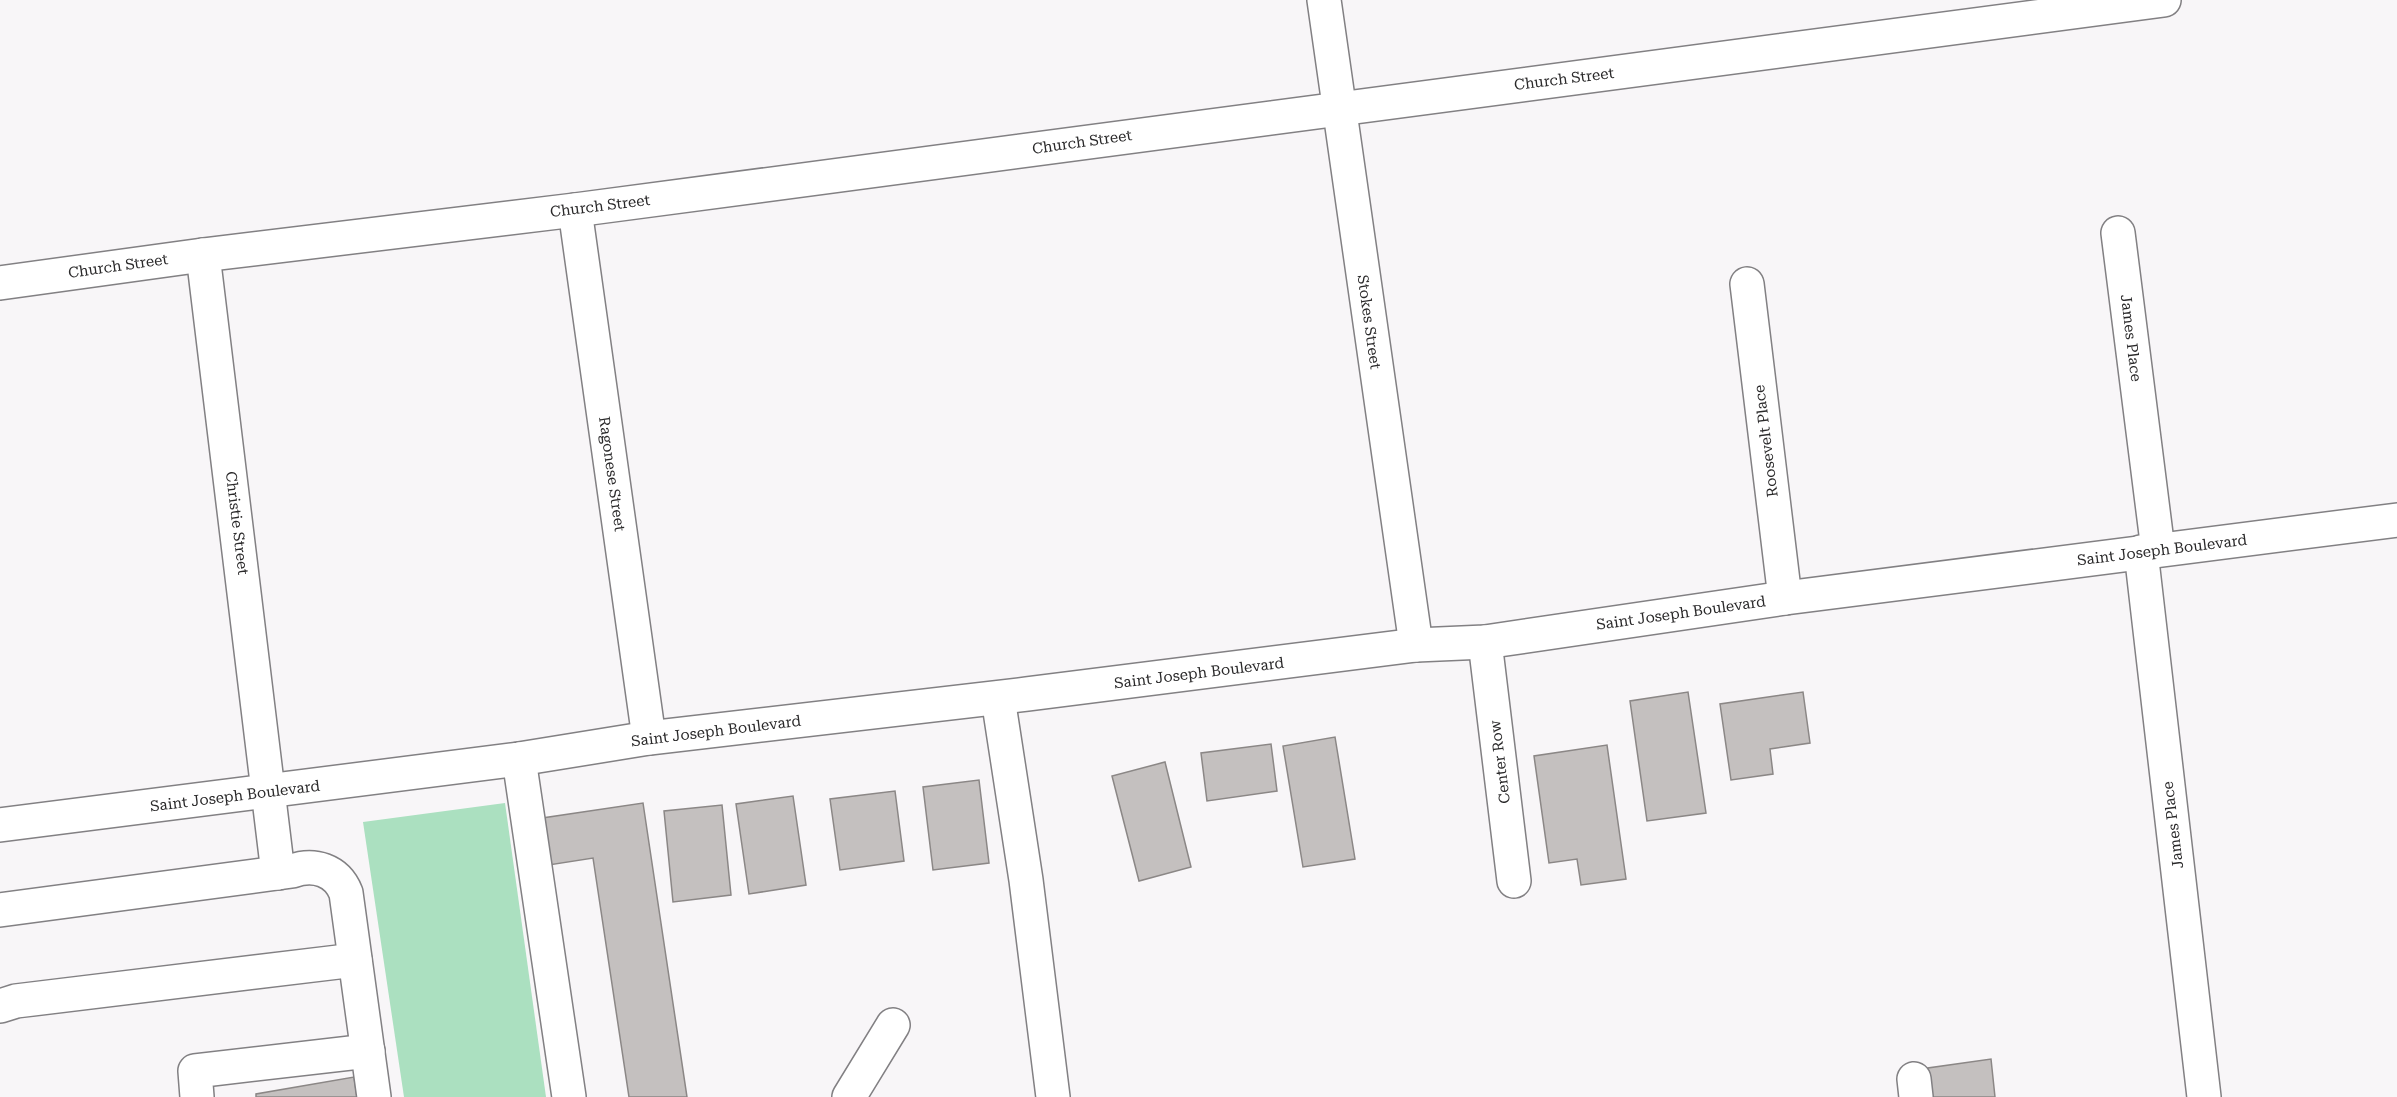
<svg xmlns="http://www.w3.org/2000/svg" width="2397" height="1097" font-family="'Roboto Serif',serif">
<rect width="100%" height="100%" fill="#f8f6f8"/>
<polygon fill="#abe0c0" points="505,803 546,1097 404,1097 363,822"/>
<g fill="#c4c0bf" stroke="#8b8786" stroke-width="1.5">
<polygon points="1688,692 1706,813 1647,821 1630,701"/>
<polygon points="1803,692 1810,743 1770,749 1773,774 1731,780 1720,704"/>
<polygon points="1335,737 1355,859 1303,867 1283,746"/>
<polygon points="1271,744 1277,791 1207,801 1201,753"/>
<polygon points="1607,745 1626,879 1581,885 1577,859 1549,863 1534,756"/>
<polygon points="1165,762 1191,867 1139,881 1112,776"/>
<polygon points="979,780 989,863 933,870 923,787"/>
<polygon points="895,791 904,861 840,870 830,799"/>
<polygon points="793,796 806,885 749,894 736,804"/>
<polygon points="643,803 687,1097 629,1097 593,858 536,867 529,820"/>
<polygon points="722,805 731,895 673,902 664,811"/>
<polygon points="1991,1059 1995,1097 1932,1097 1928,1068"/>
<polygon points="354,1077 357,1097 256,1097 256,1094"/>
</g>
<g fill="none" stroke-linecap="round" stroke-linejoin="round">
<g stroke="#828083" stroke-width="36">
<g id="minor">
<polyline points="1324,0 1416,645"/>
<polyline points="575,210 649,738"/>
<polyline points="2118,233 2158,550"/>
<polyline points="203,255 278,873"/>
<polyline points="0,283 203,255 575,210 2164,0"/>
<polyline points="1747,284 1785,598"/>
<polyline points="2141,552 2204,1097"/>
<polyline points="1485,642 1514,881"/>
<polyline points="998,698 1026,880 1053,1097"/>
<polyline points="519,759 569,1097"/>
<polyline points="0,825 519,759 649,738 1027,694 1416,645 1485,642 1785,598 2397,520"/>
<path d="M0,910l292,-39c22,-8 45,-1 54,22l28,204"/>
<polyline points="0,1006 16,1001 355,960"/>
<polyline points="1914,1079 1916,1097"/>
<polyline points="197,1097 195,1071 368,1051"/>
<polyline points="849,1097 893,1025"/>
</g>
</g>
<use href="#minor" stroke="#fff" stroke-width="33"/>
</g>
<g text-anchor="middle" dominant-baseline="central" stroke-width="5" stroke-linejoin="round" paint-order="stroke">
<g font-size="15" fill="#2a292a" stroke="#fff">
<text transform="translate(1564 79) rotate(-7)">Church Street</text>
<text transform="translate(1082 142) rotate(-8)">Church Street</text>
<text transform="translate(600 206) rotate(-7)">Church Street</text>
<text transform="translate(118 266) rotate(-8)">Church Street</text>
<text transform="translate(1369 322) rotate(82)">Stokes Street</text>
<text transform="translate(2131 338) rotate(83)">James Place</text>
<text transform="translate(1766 441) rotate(-97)">Roosevelt Place</text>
<text transform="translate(612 474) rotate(82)">Ragonese Street</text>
<text transform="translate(237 523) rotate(83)">Christie Street</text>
<text transform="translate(2162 550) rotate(-7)">Saint Joseph Boulevard</text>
<text transform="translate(1681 613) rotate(-8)">Saint Joseph Boulevard</text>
<text transform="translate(1199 673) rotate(-7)">Saint Joseph Boulevard</text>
<text transform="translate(716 731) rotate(-7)">Saint Joseph Boulevard</text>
<text transform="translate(1500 762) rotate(-97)">Center Row</text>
<text transform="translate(235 796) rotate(-7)">Saint Joseph Boulevard</text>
<text transform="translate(2173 825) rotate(-97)">James Place</text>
</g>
</g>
</svg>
